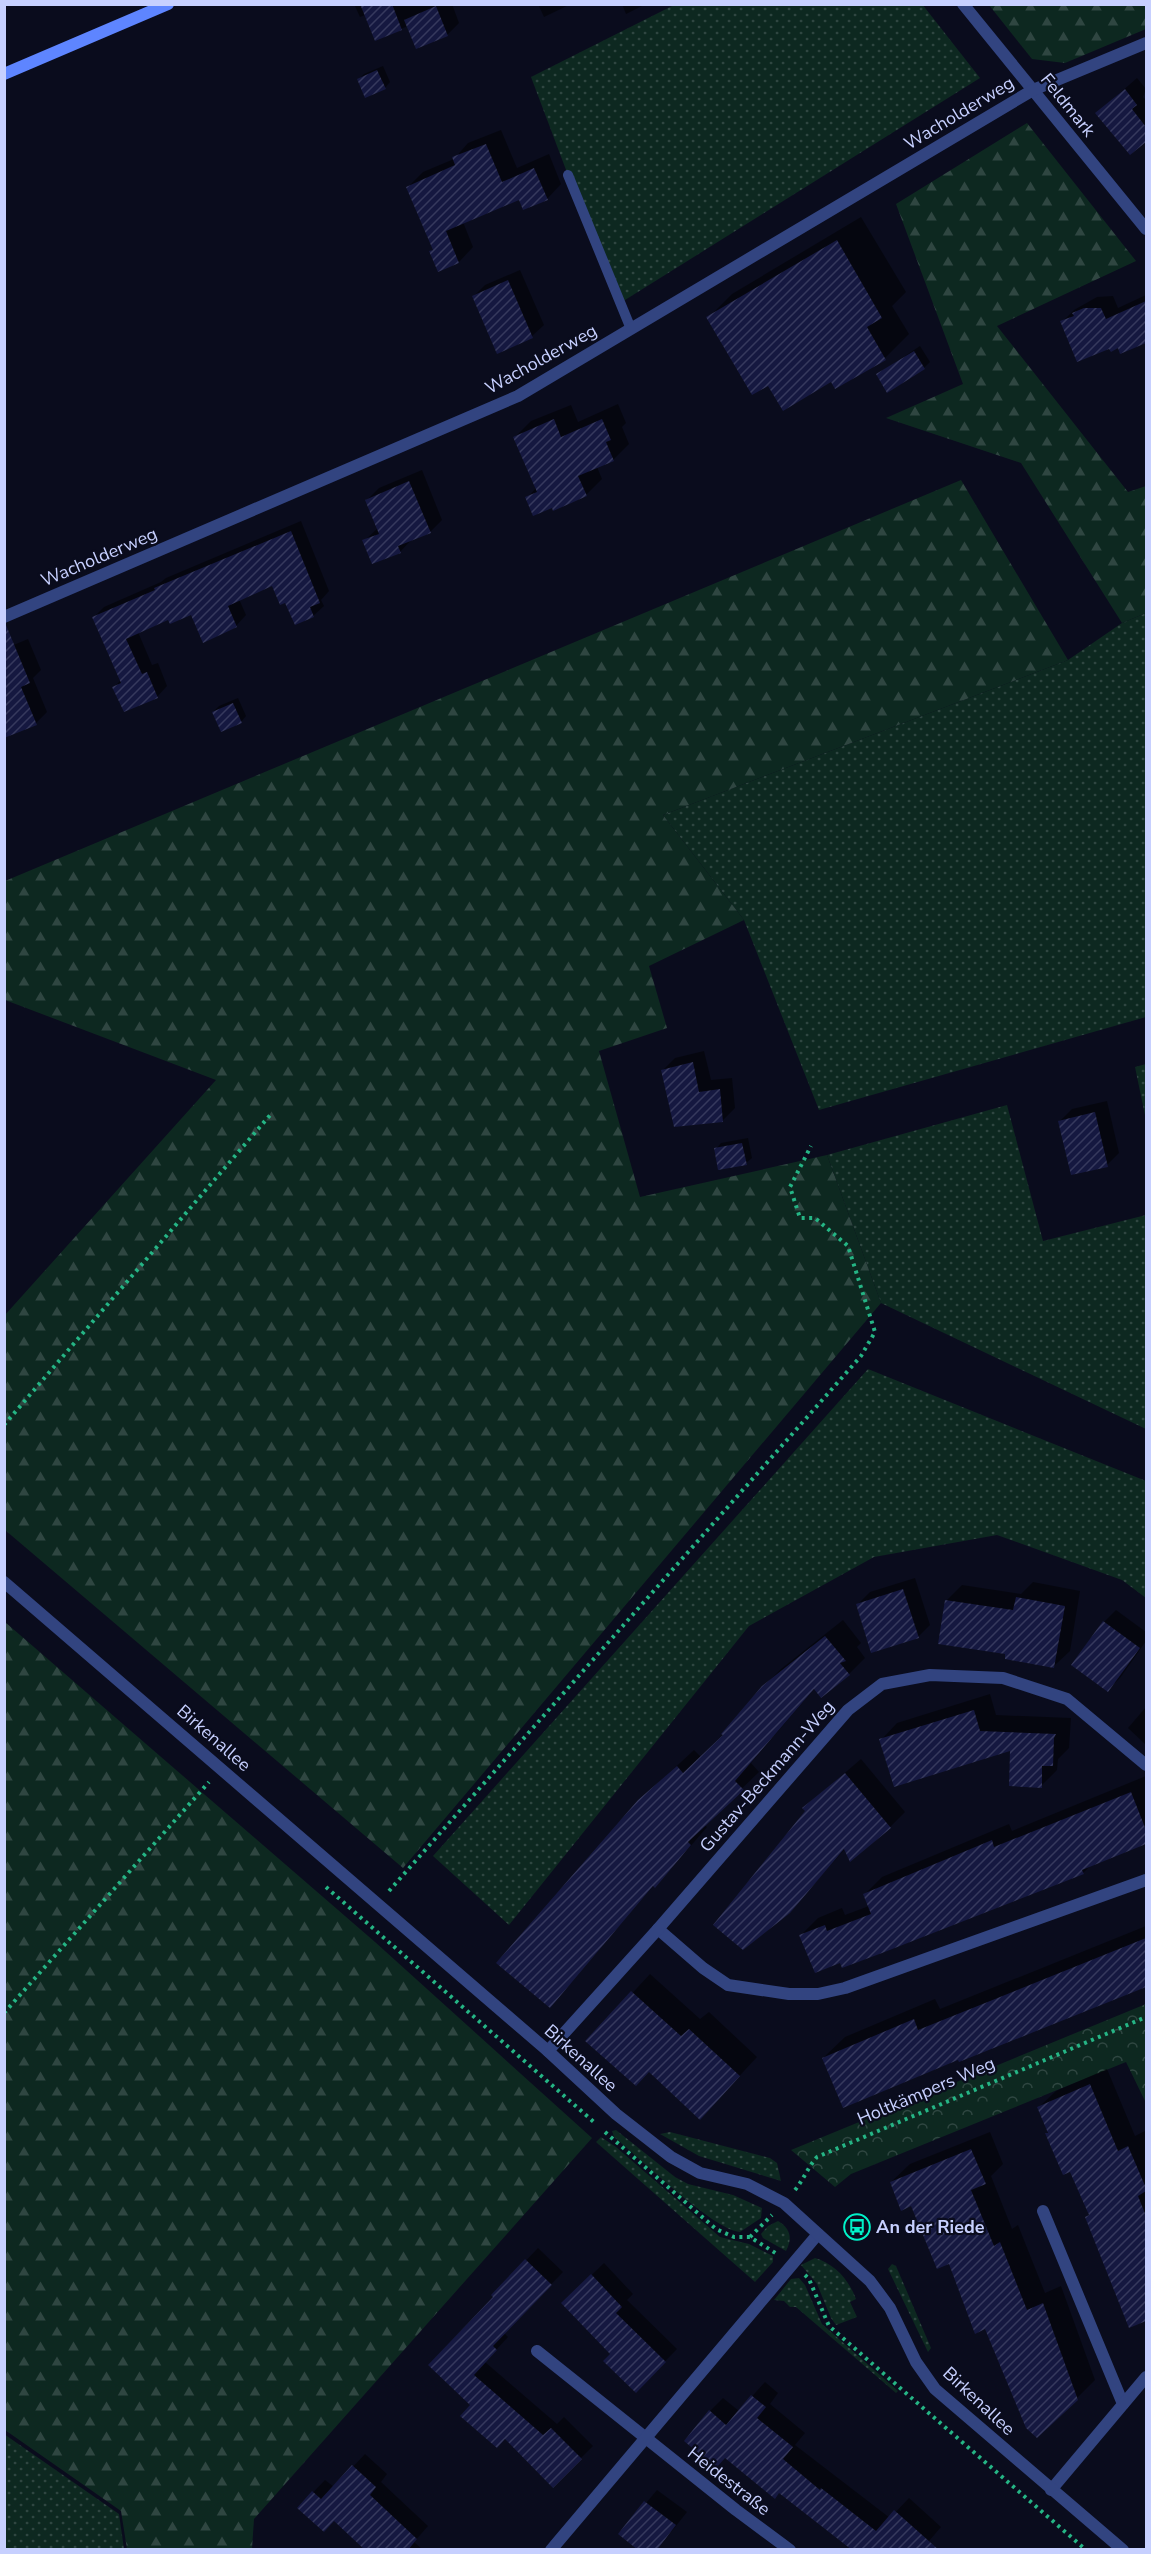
<svg xmlns="http://www.w3.org/2000/svg" width="1151" height="2554" font-family="'Nunito Sans',sans-serif">
<defs>
<pattern id="grass-dots" width="8" height="8" patternUnits="userSpaceOnUse" patternTransform="scale(1.5)"><rect width="8" height="8" fill="#0d2820"/><path d="M2 2h.1M6 6h.1" fill="none" stroke="#2f4641" stroke-width="1.8" stroke-linecap="round"/></pattern>
<pattern id="forest-firs" width="22" height="20" patternUnits="userSpaceOnUse" patternTransform="scale(1.5)"><rect width="22" height="20" fill="#0d2820"/><path d="M5 1l3.5 6h-7zM16 11l3.5 6h-7z" fill="#2f4641"/></pattern>
<pattern id="park-crowns" width="20" height="18" patternUnits="userSpaceOnUse" patternTransform="scale(1.5)"><rect width="20" height="18" fill="#0d2820"/><path d="M2 6a3 3 0 1 1 6 0M12 15a3 3 0 1 1 6 0" fill="none" stroke="#2f4641"/></pattern>
<pattern id="building-hatch" width="6" height="6" patternUnits="userSpaceOnUse" patternTransform="scale(1.5)"><rect width="6" height="6" fill="#151840"/><path d="M-1 1l2-2M0 6l6-6M5 7l2-2" fill="none" stroke="#36395d"/></pattern>
</defs>
<rect width="100%" height="100%" fill="#0a0c1d"/>
<g fill="url(#grass-dots)">
<polygon points="922,4 980,78 617,305 531,77 674,5"/>
<polygon points="1146,613 1146,1017 819,1110 744,920 663,815 1068,660 1122,623"/>
<polygon points="1146,1064 1146,1120 1135,1067"/>
<polygon points="1007,1105 1043,1241 1146,1215 1146,1429 881,1303 827,1155"/>
<polygon points="868,1369 1146,1481 1146,1598 1122,1580 997,1535 874,1557 749,1626 509,1925 433,1856"/>
<path d="M616,2130l59,47 13,7 45,11 29,13 -1,10 -21,14c-27,-2 -101,-75 -126,-95l-2,-6z"/>
<polygon points="670,2132 770,2158 777,2163 781,2181 699,2156 660,2134"/>
<polygon points="601,2137 616,2147 720,2237 749,2244 773,2256 773,2262 755,2282 596,2142"/>
<path d="M778,2221c12,7 15,17 8,30l-23,-13 -2,-4 7,-8z"/>
<path d="M815,2258c20,6 34,22 41,41l-6,3 7,15 -21,8 -5,-7 -14,-34 -16,-19z"/>
<polygon points="892,2264 896,2266 931,2348 928,2352 888,2269"/>
<polygon points="799,2278 805,2285 822,2324 898,2391 896,2393 796,2307 790,2307 784,2301 774,2300 791,2279"/>
<polygon points="4,2434 119,2514 124,2549 5,2549"/>
</g>
<g fill="url(#forest-firs)">
<polygon points="989,5 1146,5 1146,29 1065,63 1032,59"/>
<polygon points="1027,123 1136,261 997,326 1128,492 1146,486 1146,613 1122,623 1021,463 886,418 963,384 896,204"/>
<polygon points="961,480 1068,660 663,815 744,920 649,966 667,1028 599,1051 640,1197 827,1155 881,1303 403,1868 5,1530 5,1315 216,1080 5,1000 5,881"/>
<polygon points="5,1622 375,1942 592,2138 254,2519 252,2549 127,2549 121,2511 5,2430"/>
</g>
<polygon fill="url(#park-crowns)" points="1146,2004 1146,2103 1126,2062 851,2174 835,2187 791,2150"/>
<g fill="#0007">
<polygon points="354,4 452,4 459,23 447,35 408,26 376,39 365,15 360,17"/>
<polygon points="538,4 571,4 544,17"/>
<polygon points="622,4 646,4 626,14"/>
<polygon points="383,66 390,82 385,88 359,79 364,74"/>
<polygon points="1137,78 1146,89 1143,97 1146,100 1146,140 1130,153 1097,113"/>
<polygon points="501,130 517,168 549,154 561,184 547,199 520,198 463,222 473,247 459,262 431,252 434,249 408,187 423,172 454,159 468,143"/>
<polygon points="861,217 906,292 892,306 909,334 885,358 832,380 769,384 708,318 732,294"/>
<polygon points="520,270 544,325 532,336 498,352 474,296 485,285"/>
<polygon points="1146,295 1146,342 1121,352 1119,346 1062,322 1074,310 1097,297 1113,296 1118,308"/>
<polygon points="920,346 930,362 924,368 878,374"/>
<polygon points="618,404 626,423 622,427 629,444 613,460 597,467 602,479 586,495 527,498 536,488 515,437 531,421 571,405 578,422"/>
<polygon points="422,470 442,520 430,532 412,539 400,552 364,541 378,528 367,500 379,488"/>
<polygon points="301,521 329,591 321,600 324,606 313,616 286,601 273,584 239,599 246,615 236,626 192,613 169,618 138,632 152,665 158,663 167,686 157,697 114,687 121,680 94,617 104,607 161,582 166,578"/>
<polygon points="28,639 41,670 33,678 47,712 36,723 4,649"/>
<polygon points="238,698 246,716 241,722 213,712 219,706"/>
<polygon points="704,1051 711,1080 732,1078 735,1108 723,1120 663,1070 675,1058"/>
<polygon points="1107,1101 1119,1153 1107,1165 1060,1121 1072,1109"/>
<polygon points="748,1138 752,1158 746,1163 716,1149 721,1143"/>
<polygon points="915,1578 930,1625 918,1637 858,1604 870,1592"/>
<polygon points="1033,1582 1080,1591 1070,1651 1054,1666 1007,1653 946,1601 962,1585 1021,1594"/>
<polygon points="1116,1610 1146,1632 1146,1641 1120,1678 1108,1690 1104,1622"/>
<polygon points="843,1620 861,1643 857,1647 865,1658 849,1674 815,1688 751,1763 759,1772 704,1825 707,1827 671,1869 654,1885 550,2006 639,1801 694,1750 701,1757 725,1735 763,1687 781,1669"/>
<polygon points="990,1694 996,1715 1071,1718 1069,1748 1058,1759 1057,1770 1041,1786 1012,1749 881,1740 897,1723"/>
<polygon points="1146,1707 1146,1745 1128,1728"/>
<polygon points="861,1759 905,1812 890,1827 846,1848 789,1911 807,1811 804,1808"/>
<polygon points="1146,1776 1146,1843 1090,1866 1083,1873 841,1961 801,1935 818,1918 842,1908 845,1915 869,1906 864,1895 882,1877 1009,1824 1012,1831"/>
<polygon points="1146,1926 1146,1985 843,2106 823,2058 845,2037 935,1999 940,2009"/>
<polygon points="650,1974 700,2019 709,2012 757,2057 718,2099 588,2041"/>
<polygon points="1107,2069 1135,2136 1145,2131 1146,2134 1146,2319 1130,2326 1090,2214 1071,2170 1047,2133 1049,2130 1039,2107 1056,2091"/>
<polygon points="990,2132 1003,2164 991,2176 1012,2229 1018,2225 1045,2293 1061,2286 1095,2380 1076,2399 986,2327 950,2262 912,2204 891,2182 910,2164"/>
<polygon points="538,2248 563,2272 504,2333 508,2337 485,2362 557,2424 564,2417 593,2446 553,2486 430,2365 495,2297 493,2295"/>
<polygon points="604,2263 633,2294 627,2300 677,2349 636,2391 612,2354 563,2303"/>
<polygon points="765,2382 778,2393 770,2404 805,2433 795,2445 890,2518 909,2498 941,2527 923,2548 854,2550 710,2411 723,2398 739,2411"/>
<polygon points="365,2454 387,2474 381,2482 428,2526 414,2542 423,2550 367,2550 335,2519 299,2507 325,2480 334,2487"/>
<polygon points="657,2490 687,2512 657,2550 620,2534"/>
</g>
<g fill="url(#building-hatch)">
<polygon points="360,4 392,4 402,30 375,41"/>
<polygon points="436,6 448,36 416,49 404,20"/>
<polygon points="377,70 386,89 365,98 357,79"/>
<polygon points="1125,89 1137,105 1132,109 1146,127 1146,142 1130,155 1095,113"/>
<polygon points="486,144 502,182 534,168 548,200 523,210 519,200 446,231 459,263 438,272 429,251 433,250 406,187 455,165 452,157"/>
<polygon points="837,240 882,318 867,327 886,360 835,389 831,382 783,411 768,386 752,395 706,317"/>
<polygon points="508,280 533,338 497,354 472,296"/>
<polygon points="1146,301 1146,343 1120,354 1118,348 1111,352 1109,349 1077,362 1060,321 1074,316 1072,313 1084,308 1101,308 1106,319"/>
<polygon points="914,351 925,369 887,393 876,374"/>
<polygon points="554,419 561,437 602,419 611,440 606,442 614,461 578,476 587,496 553,511 552,508 533,516 525,497 537,492 513,437"/>
<polygon points="409,481 431,533 398,546 401,553 372,564 362,540 379,534 365,500"/>
<polygon points="291,531 320,603 310,607 314,617 295,625 285,603 280,605 272,586 228,606 237,627 203,643 191,615 170,624 168,620 126,639 142,674 147,672 158,698 124,712 112,687 121,683 92,617 155,590 154,588"/>
<polygon points="4,625 6,625 30,683 21,687 37,725 4,738"/>
<polygon points="233,703 242,723 221,732 212,712"/>
<polygon points="693,1062 699,1092 720,1089 723,1122 674,1127 661,1070"/>
<polygon points="1095,1112 1108,1167 1071,1175 1058,1121"/>
<polygon points="742,1143 747,1165 718,1170 714,1148"/>
<polygon points="903,1589 919,1638 871,1653 856,1604"/>
<polygon points="1016,1597 1065,1606 1054,1668 1005,1659 1005,1654 938,1644 945,1600 1013,1610"/>
<polygon points="1103,1621 1140,1648 1108,1692 1071,1665"/>
<polygon points="825,1636 846,1661 840,1663 850,1675 821,1698 814,1689 735,1781 744,1790 688,1842 691,1845 655,1888 653,1886 550,2008 496,1963 638,1800 677,1766 683,1773 723,1735 721,1734 762,1686"/>
<polygon points="974,1710 980,1731 1056,1734 1054,1738 1053,1766 1042,1766 1042,1788 1009,1786 1010,1751 894,1787 879,1739"/>
<polygon points="845,1773 891,1828 850,1862 844,1849 790,1913 743,1950 713,1925 805,1811 802,1808"/>
<polygon points="1131,1792 1146,1830 1146,1844 1082,1870 1084,1874 882,1953 842,1968 840,1963 815,1973 799,1935 825,1925 827,1931 871,1914 863,1894 992,1840 994,1847"/>
<polygon points="1146,1938 1146,1987 959,2062 958,2060 843,2108 822,2058 914,2019 918,2030"/>
<polygon points="631,1991 681,2036 689,2029 740,2076 700,2120 649,2072 636,2086 585,2041"/>
<polygon points="1090,2084 1118,2151 1128,2146 1146,2188 1146,2191 1138,2196 1146,2216 1146,2321 1129,2328 1085,2217 1089,2215 1070,2172 1063,2175 1045,2133 1048,2133 1037,2107"/>
<polygon points="971,2149 986,2184 971,2190 994,2246 1000,2242 1027,2310 1043,2303 1078,2400 1037,2438 1026,2428 985,2329 975,2334 949,2264 937,2269 911,2206 901,2211 890,2182"/>
<polygon points="525,2259 552,2285 493,2346 497,2350 474,2375 543,2435 551,2428 582,2459 553,2488 505,2439 497,2448 460,2416 470,2405 428,2365 493,2297 491,2295"/>
<polygon points="591,2274 622,2307 616,2313 666,2362 636,2393 603,2361 610,2354 561,2303"/>
<polygon points="751,2395 766,2407 757,2418 793,2447 783,2459 820,2490 821,2488 876,2531 894,2510 939,2550 852,2550 779,2493 775,2499 725,2458 716,2468 684,2441 709,2410 726,2425"/>
<polygon points="352,2465 376,2487 370,2495 417,2539 408,2550 365,2550 334,2521 324,2532 297,2508 312,2491 321,2499"/>
<polygon points="644,2501 676,2525 657,2550 638,2550 618,2534"/>
</g>
<g fill="none" stroke-linecap="round" stroke-linejoin="round">
<g stroke="#25b585" stroke-width="4" stroke-dasharray="3 4.5" stroke-linecap="butt">
<polyline points="4,1425 271,1114"/>
<polyline points="326,1887 595,2123"/>
<polyline points="389,1891 861,1356 875,1332 848,1246 815,1218 800,1218 790,1187 811,1146"/>
<polyline points="4,2013 209,1782"/>
<polyline points="605,2132 716,2229 734,2237 750,2237 777,2254"/>
<path d="M795,2190c9,-11 13,-23 22,-33l329,-140"/>
<polyline points="750,2237 772,2215"/>
<polyline points="805,2275 809,2279 829,2326 1086,2550"/>
</g>
<polyline stroke="#324480" stroke-width="10" points="568,175 631,329"/>
<g stroke="#324480" stroke-width="12">
<polyline points="963,4 1146,229"/>
<polyline points="4,617 518,396 1033,90 1146,43"/>
<polyline points="658,1929 703,1968 728,1985 789,1994 818,1994 845,1988 1146,1880"/>
<polyline points="548,2051 658,1929 848,1710 882,1684 930,1675 1003,1678 1067,1699 1146,1765"/>
<polyline points="1043,2211 1123,2404"/>
<polyline points="537,2351 736,2510 790,2550"/>
<polyline points="1051,2490 1146,2377"/>
<polyline points="551,2550 818,2234"/>
</g>
<polyline stroke="#324480" stroke-width="12" points="4,1582 548,2051 616,2114 671,2157 700,2173 747,2184 784,2203 870,2281 890,2308 916,2362 935,2389 1123,2550"/>
<polyline stroke="#5e85ff" stroke-width="12" points="4,74 168,4"/>
</g>
<defs>
<g id="bus-ring" transform="scale(1.35)"><circle r="9.5" fill="#0a0c1d" stroke="#00f2c8" stroke-width="1.5"/><path d="M-5-6H5V4H4V6H2V4H-2V6H-4V4H-5ZM-3.5-4V0h7V-4ZM-3.5 1.2v1.5H-2V1.2ZM2 1.2v1.5H3.5V1.2Z" fill="#00f2c8"/></g>
</defs>
<g fill-rule="evenodd">
<use href="#bus-ring" x="857" y="2227"/>
</g>
<g text-anchor="middle" dominant-baseline="central" stroke-width="4.5" stroke-linejoin="round" paint-order="stroke">
<g font-size="18" fill="#c7d0ff" stroke="#0a0c1d">
<text transform="translate(1068 105) rotate(51)">Feldmark</text>
<text transform="translate(959 113) rotate(-31)">Wacholderweg</text>
<text transform="translate(541 359) rotate(-29)">Wacholderweg</text>
<text transform="translate(99 557) rotate(-23)">Wacholderweg</text>
<text transform="translate(214 1738) rotate(41)">Birkenallee</text>
<text transform="translate(767 1776) rotate(-49)">Gustav-Beckmann-Weg</text>
<text transform="translate(581 2058) rotate(42)">Birkenallee</text>
<text transform="translate(926 2091) rotate(-23)">Holtkämpers Weg</text>
<text transform="translate(979 2401) rotate(43)">Birkenallee</text>
<text transform="translate(729 2481) rotate(38)">Heidestraße</text>
</g>
<g font-size="18" font-weight="bold" fill="#c7d0ff" stroke="#0a0c1d" text-anchor="start">
<text x="876" y="2227">An der Riede</text>
</g>
</g>
<rect width="1151" height="2554" fill="none" stroke="#c7d0ff" stroke-width="12"/>
</svg>
